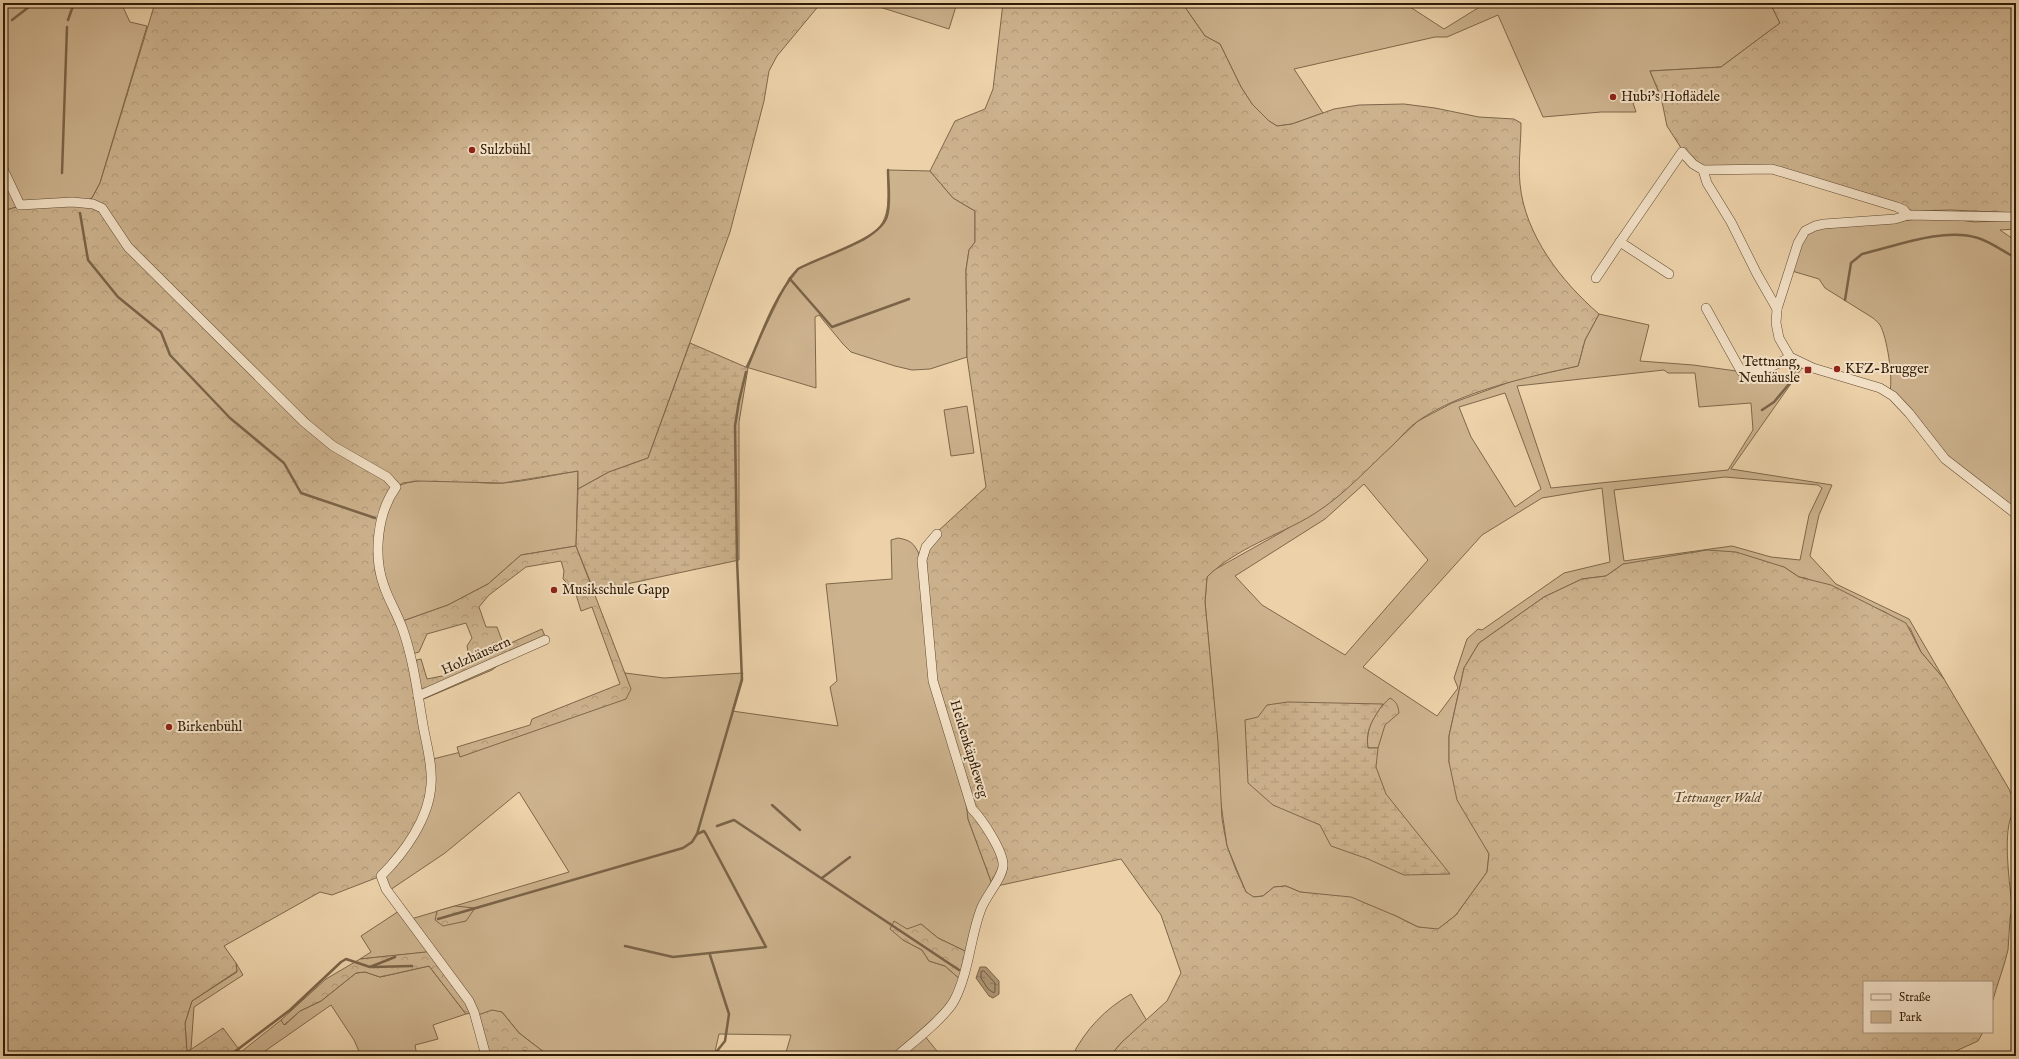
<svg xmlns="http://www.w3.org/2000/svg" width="2019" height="1059" font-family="'IM FELL English',serif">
<defs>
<pattern id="forest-crowns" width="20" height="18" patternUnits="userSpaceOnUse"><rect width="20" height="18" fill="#ccb28d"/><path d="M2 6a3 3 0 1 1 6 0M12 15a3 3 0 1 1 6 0" fill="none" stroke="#b09878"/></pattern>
<pattern id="wetland-marsh" width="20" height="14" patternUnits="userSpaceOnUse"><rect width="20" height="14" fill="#ccb28d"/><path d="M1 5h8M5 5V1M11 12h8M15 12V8" fill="none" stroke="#b09878"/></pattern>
<pattern id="water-ripples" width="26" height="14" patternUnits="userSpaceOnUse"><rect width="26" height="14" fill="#ac9372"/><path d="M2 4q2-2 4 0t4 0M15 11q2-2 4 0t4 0" fill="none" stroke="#8c775c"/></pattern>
</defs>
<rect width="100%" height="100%" fill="#ecd1a9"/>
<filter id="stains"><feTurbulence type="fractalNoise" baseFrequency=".005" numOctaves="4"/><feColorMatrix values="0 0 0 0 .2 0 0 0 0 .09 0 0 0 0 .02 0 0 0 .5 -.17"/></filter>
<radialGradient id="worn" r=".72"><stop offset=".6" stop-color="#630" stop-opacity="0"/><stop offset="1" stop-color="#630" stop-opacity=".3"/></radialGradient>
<g fill="#ccb28d" stroke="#7e674a" fill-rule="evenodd">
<polygon points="3,3 121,3 130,22 147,26 100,183 92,198 86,201 20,206 3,211"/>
<polygon points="867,3 957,3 949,29"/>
<polygon points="1182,3 1404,3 1444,29 1486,3 1770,3 1780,23 1721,67 1650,71 1660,95 1633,103 1636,112 1601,112 1543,117 1498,15 1447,37 1435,37 1294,69 1323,113 1292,124 1277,126 1269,121 1252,104 1241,87 1220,44 1205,36"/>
<path d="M888,170l42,1 23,27 22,13v31l-6,8 -3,20 1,87 -37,12 -18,1 -17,-4 -44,-14 -8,-8 -24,-29 -4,2 1,71 -70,-21 43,-89 8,-9 67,-29c30,-17 23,-40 24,-70z"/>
<path d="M1935,217l40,5 41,-2v9l-16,1 16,11v257l-5,10 -65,-51 -56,-66c3,-14 -3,-54 -10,-66 -2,-3 -5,-5 -7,-7l-48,-30 -6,-9 -27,-8 12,-34 12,-8 68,-6z"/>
<path d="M1599,314l50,11 -9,36 53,4 65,9 14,-5 -2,5 22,3 7,-11 3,2 -71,101 101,16 -13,30 -9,41 26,28 73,35 35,60 -23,-27 -11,-24 -25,-16 -80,-34 -6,-1 -15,-10 -161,-3 -17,12 -24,3 -38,18 -65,46 -15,25 -15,68v26l40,92 -2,18 -31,43 -19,15 -19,-3 -22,-11 -73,-21 -23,-3 -14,-6 -12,1 -11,9 -10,1 -7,-5 -19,-46 -7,-49 -6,-94 -9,-101 2,-25 7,-7 66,-37 57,-36 81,-76 34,-18 66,-24 60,-13 7,-26zM1664,370l4,3h27l4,34 52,-4 2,27 -25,40 -177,18 -34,-102zM1505,393l36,96 -26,18 -44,-70 -12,-30zM1725,477l93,8 4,3 -13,27 -9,45 -29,-3 -39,-11 -108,15 -10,-71zM1364,484l64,76 -83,95 -83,-50 -27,-29 90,-57zM1602,488l8,74 -46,11 -82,57 -4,-1 -11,10 -13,39 4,10 -21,28 -74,-49 119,-132 60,-37z"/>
<polygon points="967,406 974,453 951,456 944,410"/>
<path d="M578,471l-2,75 -55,9 -33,29 -40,21 -48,17 -16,-37 -5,-51 17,-47c26,-14 77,-2 107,-4 25,-2 50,-8 75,-12z"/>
<path d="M898,538c12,2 16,5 21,16l49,238v27l24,65 -25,68 -29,-14 -17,-14 -18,16 19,10 7,11 16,5 16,14 -7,23 -30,32 17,21h-156l6,-21 -72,-1 -5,22h-165l-30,-23 -17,-21 -24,3 -67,-96 158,-47 -50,-80 -74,61 -55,37 -9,-14 48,-116 48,-12 151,-60 -3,-15 39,5 79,-5 -11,38 106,15 -8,-39 7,-6 -11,-97 66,-5 -1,-39z"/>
<polygon points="399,911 429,952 360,959 371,952 361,936"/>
<polygon points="236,963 243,975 194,1007 191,1049 187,1052 185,1023 192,1001 237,972"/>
<polygon points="429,966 466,1014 433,1025 438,1039 415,1045 417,1056 361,1056 354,1040 331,1005 258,1056 236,1056 281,1020 285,1025 300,1011 321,1001 356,973 365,972 380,977"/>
<path d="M1131,994l16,27 -25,21 -12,14h-38c14,-27 33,-47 59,-62z"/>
</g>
<g fill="url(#forest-crowns)" stroke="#7e674a" fill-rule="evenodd">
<path d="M155,3h666l-44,53 -8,15 -5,30 -34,131 -82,226 -39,14 -31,17v-18l-75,12 -85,-2 -15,2 -7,4 -10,20 -7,55 21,60 48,-17 40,-21 33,-29 55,-9 55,143 -5,10 -166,58 -3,-10 73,-22 2,-6 88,-35 -28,-77 -11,4 -6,-20 -12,-12 1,-8 -3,-10 -35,6 -37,28 -10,12 7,20h11l7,19 38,-17 3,7 -39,23 -14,11 -73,31 10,59 -4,52 -44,64 -49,19 -12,-3 -96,54 12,17 1,8 -45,30 -7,22 2,29 36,-24 18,24 -5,4h-233v-845l17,-5 66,-5 6,-3 8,-15zM466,623l6,15 -5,8 3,17 -17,5 -6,7 -20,4 -6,-20 -9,2 -2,-6 9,-3 8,-18z"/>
<path d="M1003,3h179l23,33 15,8 21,43 11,17 17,17 8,5 15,-2 42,-15 25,-4 45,-1 31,4 44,9 35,2 7,4c0,20 -3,41 -1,61 5,51 41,97 79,130l-14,26 -7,26c-50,11 -117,25 -160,55 -9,6 -16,15 -24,23 -26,24 -50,51 -80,70 -34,21 -78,34 -107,63l-2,25 13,140 4,77 5,27 9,24 10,22 8,5 9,-1 11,-9 12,-1 14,6 51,5 45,19 22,11 20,2 18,-14 31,-43 2,-18 -32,-54 -8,-38v-26l15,-68 15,-25 65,-46 38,-18 24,-3 17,-12 84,-14 29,2 48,15 15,10 32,8 75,38 15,29 23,27 65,110 7,17 -1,10 -4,1c-8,21 -1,68 1,90 1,4 -2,8 -2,12 -1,10 -1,21 -2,31 -4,17 -11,35 -16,53v-21h-128v50h119l-5,9 -33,15h-835l12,-14 45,-41 14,-28 -20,-58 -40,-56 -124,27 -5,-2 -24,-65 -3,-24 -32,-131 -14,-110 18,-22 49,-45 -19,-130 -1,-87 3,-20 6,-8v-31l-22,-13 -23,-27 25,-50 30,-12 8,-20z"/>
<polygon points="1770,3 2016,3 2016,213 1951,210 1913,211 1899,205 1773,166 1703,169 1683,151 1667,126 1661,97 1650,71 1721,67 1780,23"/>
<path d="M1390,698c7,4 8,8 9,15l-14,12 -7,23h-10c-3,-19 7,-37 22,-50z"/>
<polygon points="455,906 475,908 466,921 443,926 435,920 437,911"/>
<polygon points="894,921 907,929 921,924 938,938 967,952 961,980 945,966 929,961 922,950 903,940 890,929"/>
<polygon points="435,951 478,1015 492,1010 502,1012 519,1033 549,1056 530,1056 525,1050 517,1055 490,1056 471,1013 466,1014 429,966 380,977 365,972 356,973 321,1001 300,1011 284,1025 281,1020 326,979 360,959"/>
</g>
<g fill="url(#wetland-marsh)" stroke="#7e674a">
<polygon points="690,343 748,368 739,422 739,560 594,591 576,546 578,489 609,472 648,458"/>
<path d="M1288,702l95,2c-10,15 -18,26 -15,44h10l-2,19 10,27 64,80 -46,1 -36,-16 -37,-13 -11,-21 -47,-20 -25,-22 -3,-63 13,-3 9,-12z"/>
</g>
<polygon fill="url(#water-ripples)" stroke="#7a6347" points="980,967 986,967 999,981 999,994 993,998 989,996 976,978"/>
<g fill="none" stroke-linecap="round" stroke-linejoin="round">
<polygon stroke="#6e583c" stroke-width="1" points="984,971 995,983 995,991 994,993 988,989 981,978 981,972"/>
<g stroke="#7a6347" stroke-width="2.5">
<polyline points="12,20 34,3"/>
<polyline points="68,20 74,3"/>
<polyline points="3,29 6,26"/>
<polyline points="62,173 67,27"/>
<polyline points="80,213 88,260 118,297 161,332 170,355 230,418 284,463 301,493 375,518"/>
<polyline points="790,279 832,327 909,299"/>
<path d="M1845,300l6,-37 11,-9c34,-8 82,-27 116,-16 13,4 26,14 38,20"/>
<path d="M748,366c14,-33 26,-69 50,-97 22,-13 82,-28 89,-53 4,-14 1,-32 1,-46"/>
<polyline points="1762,410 1774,402 1789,384"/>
<polyline points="772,805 800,830"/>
<polyline points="717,826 734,820 959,970"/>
<polyline points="822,878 850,857"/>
<polyline points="438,919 683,848 692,842 697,834 742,680 737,559 735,426 739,401 746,372"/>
<polyline points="625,946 673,957 766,947 706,834 704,831 697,834"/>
<polyline points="710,955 729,1014 725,1041 717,1051"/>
<polyline points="373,967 412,966"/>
<polyline points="229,1056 290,1010 341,962 346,959 370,967 395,957"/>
</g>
<g stroke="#5f492f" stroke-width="10">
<g id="minor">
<path d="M3,169l17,36 52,-3 21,2 9,4 26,39 176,175 29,24 54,31 9,10c-19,26 -23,69 -12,99 5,15 14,29 19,44 10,29 14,59 19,89 3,21 11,45 9,66 -2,34 -27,68 -50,91l5,13 83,112 5,11 12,44"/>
<polyline points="1703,170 1772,169 1897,207 1904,210 1908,215"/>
<polyline points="2016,217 1908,215 1895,219 1824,224 1815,226 1805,231 1798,243 1777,309 1776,323 1779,338 1790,357 1813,368 1880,388 1893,396 1909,413 1945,459 2016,514"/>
<polyline points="1669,274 1620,242 1682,152 1693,164 1703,170 1707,183 1731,222 1757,274 1777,309"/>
<polyline points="1596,278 1620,242"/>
<path d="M1706,308l35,63c19,3 33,-5 49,-14"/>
<polyline points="418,696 545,640"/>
<path d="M897,1056c15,-13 50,-40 58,-57 14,-28 15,-61 26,-90 5,-13 21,-31 22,-43 1,-14 -21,-47 -31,-57l-39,-128 -11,-121 4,-13 11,-13"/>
</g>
</g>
<use href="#minor" stroke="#f3e1c7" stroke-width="9"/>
</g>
<g fill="#8f2418" stroke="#f3e1c7" stroke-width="1.5">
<circle cx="1613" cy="97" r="4"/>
<circle cx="472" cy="150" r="4"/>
<circle cx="1837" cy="369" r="4"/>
<rect x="1804" y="366" width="8" height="8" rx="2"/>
<circle cx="554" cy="590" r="4"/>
<circle cx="169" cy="727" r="4"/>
</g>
<g text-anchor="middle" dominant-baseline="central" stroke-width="4" stroke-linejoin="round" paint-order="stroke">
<g font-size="14" fill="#301c06" stroke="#f3e1c7" text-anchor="start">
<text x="1621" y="97">Hubi's Hoflädele</text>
<text x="480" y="150">Sulzbühl</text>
<text x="1800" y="362" text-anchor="end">Tettnang,<tspan x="1800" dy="16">Neuhäusle</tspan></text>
<text x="1845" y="369">KFZ-Brugger</text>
<text x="562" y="590">Musikschule Gapp</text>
<text x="177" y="727">Birkenbühl</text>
</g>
<g font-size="14" fill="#301c06" stroke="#f3e1c7">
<text transform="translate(476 656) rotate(-24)">Holzhäusern</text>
<text transform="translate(969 749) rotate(73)">Heidenkäpfleweg</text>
</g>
<g font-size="14" font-style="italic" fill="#5f492e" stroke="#f3e1c7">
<text x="1717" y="798">Tettnanger Wald</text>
</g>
</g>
<rect width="2019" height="1059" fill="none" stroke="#ecd1a9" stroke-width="16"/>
<rect x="4" y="4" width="2011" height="1051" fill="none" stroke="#301c06" stroke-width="2"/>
<rect x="8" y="8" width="2003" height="1043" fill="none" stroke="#301c06"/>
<rect x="1863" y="981" width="130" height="52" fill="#f3e1c7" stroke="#a5927a"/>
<rect x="1871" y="994" width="20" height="6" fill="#f3e1c7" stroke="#a5927a"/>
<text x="1899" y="1001" font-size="12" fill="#301c06">Straße</text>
<rect x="1871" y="1011" width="20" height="12" fill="#ccb28d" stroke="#a5927a"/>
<text x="1899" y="1021" font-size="12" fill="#301c06">Park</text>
<rect width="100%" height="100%" filter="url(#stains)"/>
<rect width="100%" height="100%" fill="url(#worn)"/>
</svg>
